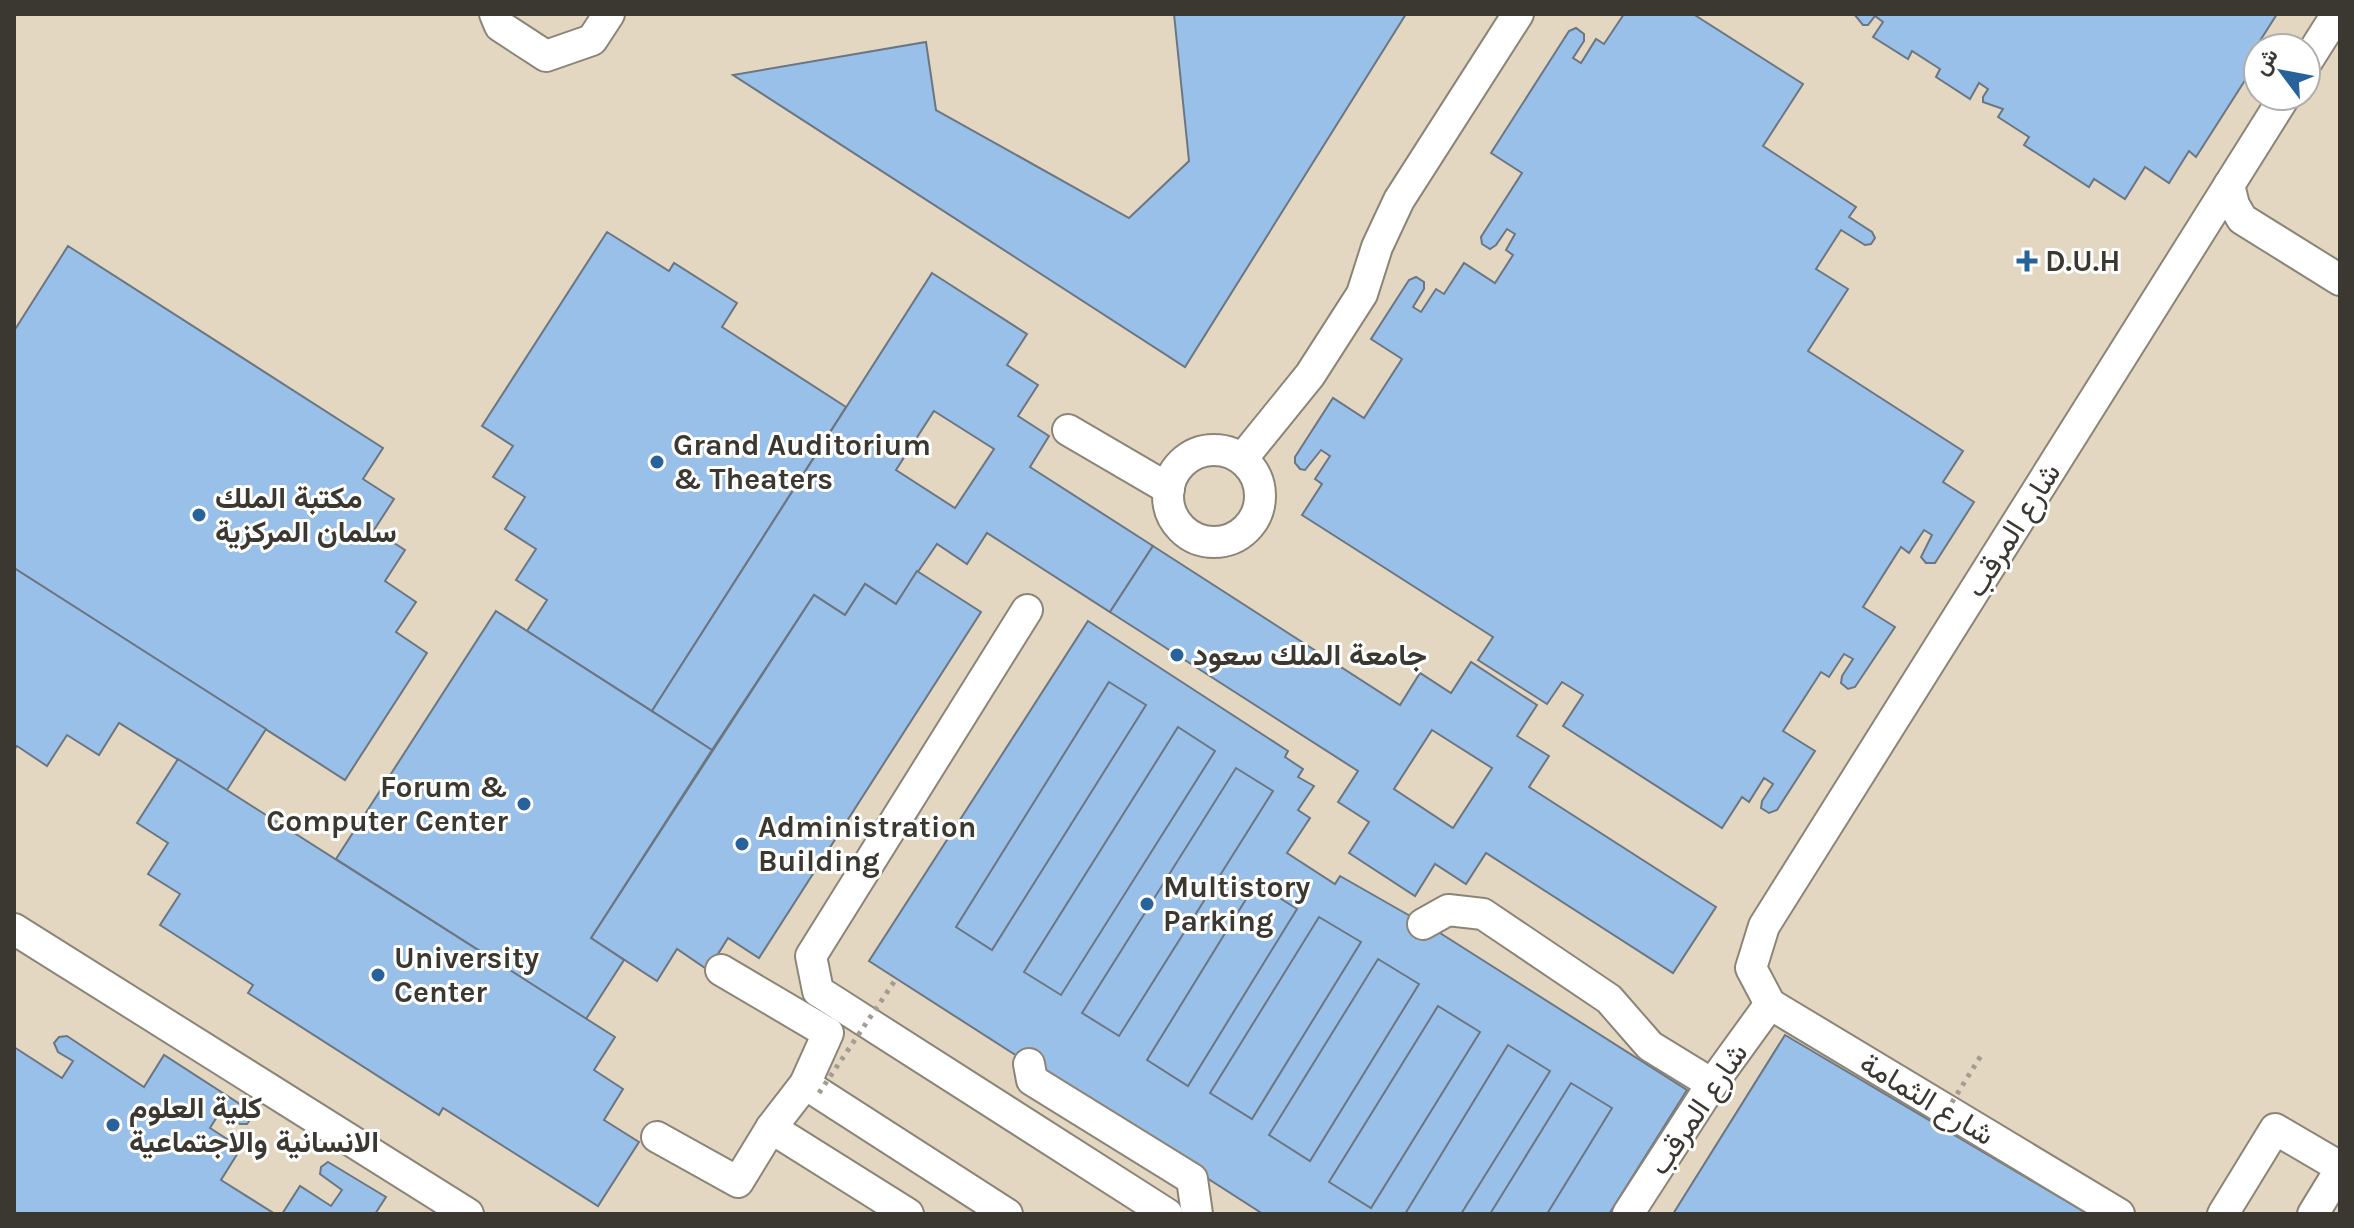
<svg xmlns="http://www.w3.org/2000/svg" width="2354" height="1228" font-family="Karla,Vazirmatn,sans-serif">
<rect width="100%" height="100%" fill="#ece4d5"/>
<path fill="#e3d7c2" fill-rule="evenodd" d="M14,14h2326v1200h-2326zM2258,48h48v48h-48z"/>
<g fill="#99c0e9" stroke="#6c7682" stroke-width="2" fill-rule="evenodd">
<polygon points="1174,14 1406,14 1185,367 733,75 926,42 936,110 1129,218 1189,161"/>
<polygon points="1624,14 1693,14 1803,84 1763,146 1856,207 1849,217 1872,232 1875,238 1871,244 1865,245 1841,230 1816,269 1848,289 1808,351 1963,451 1943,482 1974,502 1935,563 1926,563 1921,557 1932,535 1924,530 1909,553 1901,547 1863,607 1895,627 1855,687 1848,689 1841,683 1842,676 1853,659 1844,654 1829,677 1821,672 1783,731 1815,751 1777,810 1769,813 1761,808 1762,801 1773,784 1764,778 1749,802 1742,797 1722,828 1563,726 1583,695 1562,682 1547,704 1478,660 1493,637 1302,515 1322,484 1315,479 1330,456 1321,450 1305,470 1300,469 1295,463 1295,457 1333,398 1364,418 1402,359 1371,339 1409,280 1416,277 1424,282 1424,289 1413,307 1421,312 1436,289 1444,294 1464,263 1495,283 1513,255 1506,250 1515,234 1507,229 1496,245 1490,249 1482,244 1481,237 1522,173 1491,153 1569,31 1576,28 1584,34 1584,41 1573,58 1581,63 1596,39 1604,44"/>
<polygon points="1854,14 2277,14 2251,55 2258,60 2196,157 2189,151 2169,183 2145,167 2125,199 2094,179 2089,187 2024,145 2029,137 1998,117 2003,109 1983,102 1983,97 1988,89 1979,83 1970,99 1936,77 1940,69 1912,51 1908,59 1873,37 1883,22 1875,16 1868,25 1863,25"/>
<polygon points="607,232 669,271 674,263 737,303 722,327 846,407 652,711 527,631 547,600 516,580 536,549 505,529 525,497 493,477 513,446 482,426"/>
<polygon points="68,246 383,448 363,479 394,499 374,530 405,550 385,581 416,602 396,632 427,653 345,780 14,568 14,331"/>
<path d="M932,273l95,61 -20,31 31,20 -20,31 31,20 -19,31 123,79 -43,66 -123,-79 -20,31 -30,-20 -41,60 -31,-20 -20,31 -31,-20 -102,155 -60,-39zM934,411l60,38 -39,59 -59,-38z"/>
<path d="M1153,546l247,159 20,-32 31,20 20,-31 66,43 -20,31 32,20 -20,31 187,120 -43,66 -187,-120 -20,31 -31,-20 -20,32 -66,-43 20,-31 -31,-20 20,-31 -248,-159zM1432,730l60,38 -39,60 -59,-39z"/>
<polygon points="14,568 266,729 227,790 119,723 99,755 67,735 47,766 17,746 14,750"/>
<polygon points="917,571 981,612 759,958 728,938 708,970 677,949 657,981 591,938 814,595 845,615 865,584 896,604"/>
<polygon points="496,611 712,750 591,938 624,960 586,1019 336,859"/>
<polygon points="1088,621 1288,751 1285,757 1303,769 1298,777 1314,786 1298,810 1310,818 1287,853 1335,884 1340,876 1440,933 1687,1090 1609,1214 1263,1214 869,961"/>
<polygon points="1109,682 1146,705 992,950 956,927"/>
<polygon points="1178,727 1215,751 1061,995 1024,972"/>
<polygon points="178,759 615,1037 594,1070 623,1089 604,1120 639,1142 598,1206 443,1108 439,1115 248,993 253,985 160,925 180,894 148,874 168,843 137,823"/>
<polygon points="1236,768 1273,791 1119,1036 1082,1013"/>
<polygon points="1256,883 1297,909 1188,1086 1147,1060"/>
<polygon points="1319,917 1361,942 1252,1119 1210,1093"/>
<polygon points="1378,959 1419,984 1310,1161 1269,1135"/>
<polygon points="1438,1006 1480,1032 1371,1208 1329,1182"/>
<polygon points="1785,1035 2088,1214 1673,1214"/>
<polygon points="67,1036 144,1087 164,1055 249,1110 252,1117 247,1124 240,1124 220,1112 210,1128 241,1148 221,1180 275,1214 14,1214 14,1047 62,1078 73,1061 58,1052 54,1043 59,1037"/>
<polygon points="1508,1045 1550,1071 1461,1214 1405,1214"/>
<polygon points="1571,1083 1612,1108 1547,1214 1490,1214"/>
<polygon points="328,1162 386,1197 375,1214 282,1214 300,1186 331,1206 342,1190 320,1174 321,1167"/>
</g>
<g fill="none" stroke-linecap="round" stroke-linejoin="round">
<g stroke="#8c8577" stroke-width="34">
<g id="minor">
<polyline points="495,14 500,26 546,56 592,40 609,14"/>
<polyline points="2306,63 2337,14"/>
<polyline points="2229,185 2234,205 2242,219 2340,280"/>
<polyline points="1068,430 1169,489"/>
<circle cx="1214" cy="496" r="46"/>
<polyline points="1242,459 1310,375 1362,294 1377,247 1399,200 1518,14"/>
<polyline points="1027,610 811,956 818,991 1167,1214"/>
<polyline points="1423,924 1448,910 1483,914 1609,999 1650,1046 1712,1084"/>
<polyline points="14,929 468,1214"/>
<polyline points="1029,1064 1032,1080 1192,1179 1197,1214"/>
<polyline points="805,1084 1007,1214"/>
<polyline points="771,1128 908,1214"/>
<polyline points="657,1137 738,1182 771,1128 805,1084 828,1033 721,970"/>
<polyline points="1628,1214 1712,1084 1770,1004"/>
<polyline points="2119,1214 1770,1004 1751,968 1764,926 2285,96"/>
<polyline points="2223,1214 2275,1129 2340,1167"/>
<polyline points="2313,1214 2340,1170"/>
</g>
</g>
<use href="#minor" stroke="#fff" stroke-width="30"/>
<g stroke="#a29c91" stroke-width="5" stroke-dasharray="4 6" stroke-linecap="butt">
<polyline points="819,1093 896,979"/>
<polyline points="1936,1128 1982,1054"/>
</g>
</g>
<g fill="#27629a" stroke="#fff" stroke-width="3">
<path d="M2023 249h8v8h8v8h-8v8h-8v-8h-8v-8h8z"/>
<circle cx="657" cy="462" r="8"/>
<circle cx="199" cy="515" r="8"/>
<circle cx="1177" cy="655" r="8"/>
<circle cx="524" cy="804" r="8"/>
<circle cx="742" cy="844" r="8"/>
<circle cx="1147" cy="904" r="8"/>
<circle cx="378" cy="975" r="8"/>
<circle cx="113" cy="1125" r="8"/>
</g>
<g text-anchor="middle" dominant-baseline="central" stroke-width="6" stroke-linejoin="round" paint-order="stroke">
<g font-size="30" font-weight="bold" fill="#3b3832" stroke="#fff" text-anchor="start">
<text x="2045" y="261">D.U.H</text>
<text x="673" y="445">Grand Auditorium<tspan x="673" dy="34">&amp; Theaters</tspan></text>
<text x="215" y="498">مكتبة الملك<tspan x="215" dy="34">سلمان المركزية</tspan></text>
<text x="1193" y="655">جامعة الملك سعود</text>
<text x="508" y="787" text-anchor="end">Forum &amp;<tspan x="508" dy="34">Computer Center</tspan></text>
<text x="758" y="827">Administration<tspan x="758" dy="34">Building</tspan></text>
<text x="1163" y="887">Multistory<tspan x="1163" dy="34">Parking</tspan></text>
<text x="394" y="958">University<tspan x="394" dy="34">Center</tspan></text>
<text x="129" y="1108">كلية العلوم<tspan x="129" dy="34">الانسانية والاجتماعية</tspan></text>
</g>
<g font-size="30" fill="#3b3832" stroke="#fff">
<text transform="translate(2013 530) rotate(-58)">شارع المرقب</text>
<text transform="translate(1927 1099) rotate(31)">شارع الثمامة</text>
<text transform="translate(1698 1109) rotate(-56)">شارع المرقب</text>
</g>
</g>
<rect width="2354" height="1228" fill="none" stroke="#3b3832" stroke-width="32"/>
<g transform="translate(2282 72) rotate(302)"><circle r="38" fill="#ffffff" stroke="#b1afad" stroke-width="2"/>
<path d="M0-6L14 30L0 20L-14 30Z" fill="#27629a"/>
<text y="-12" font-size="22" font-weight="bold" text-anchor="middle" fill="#3b3832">ش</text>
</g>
</svg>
